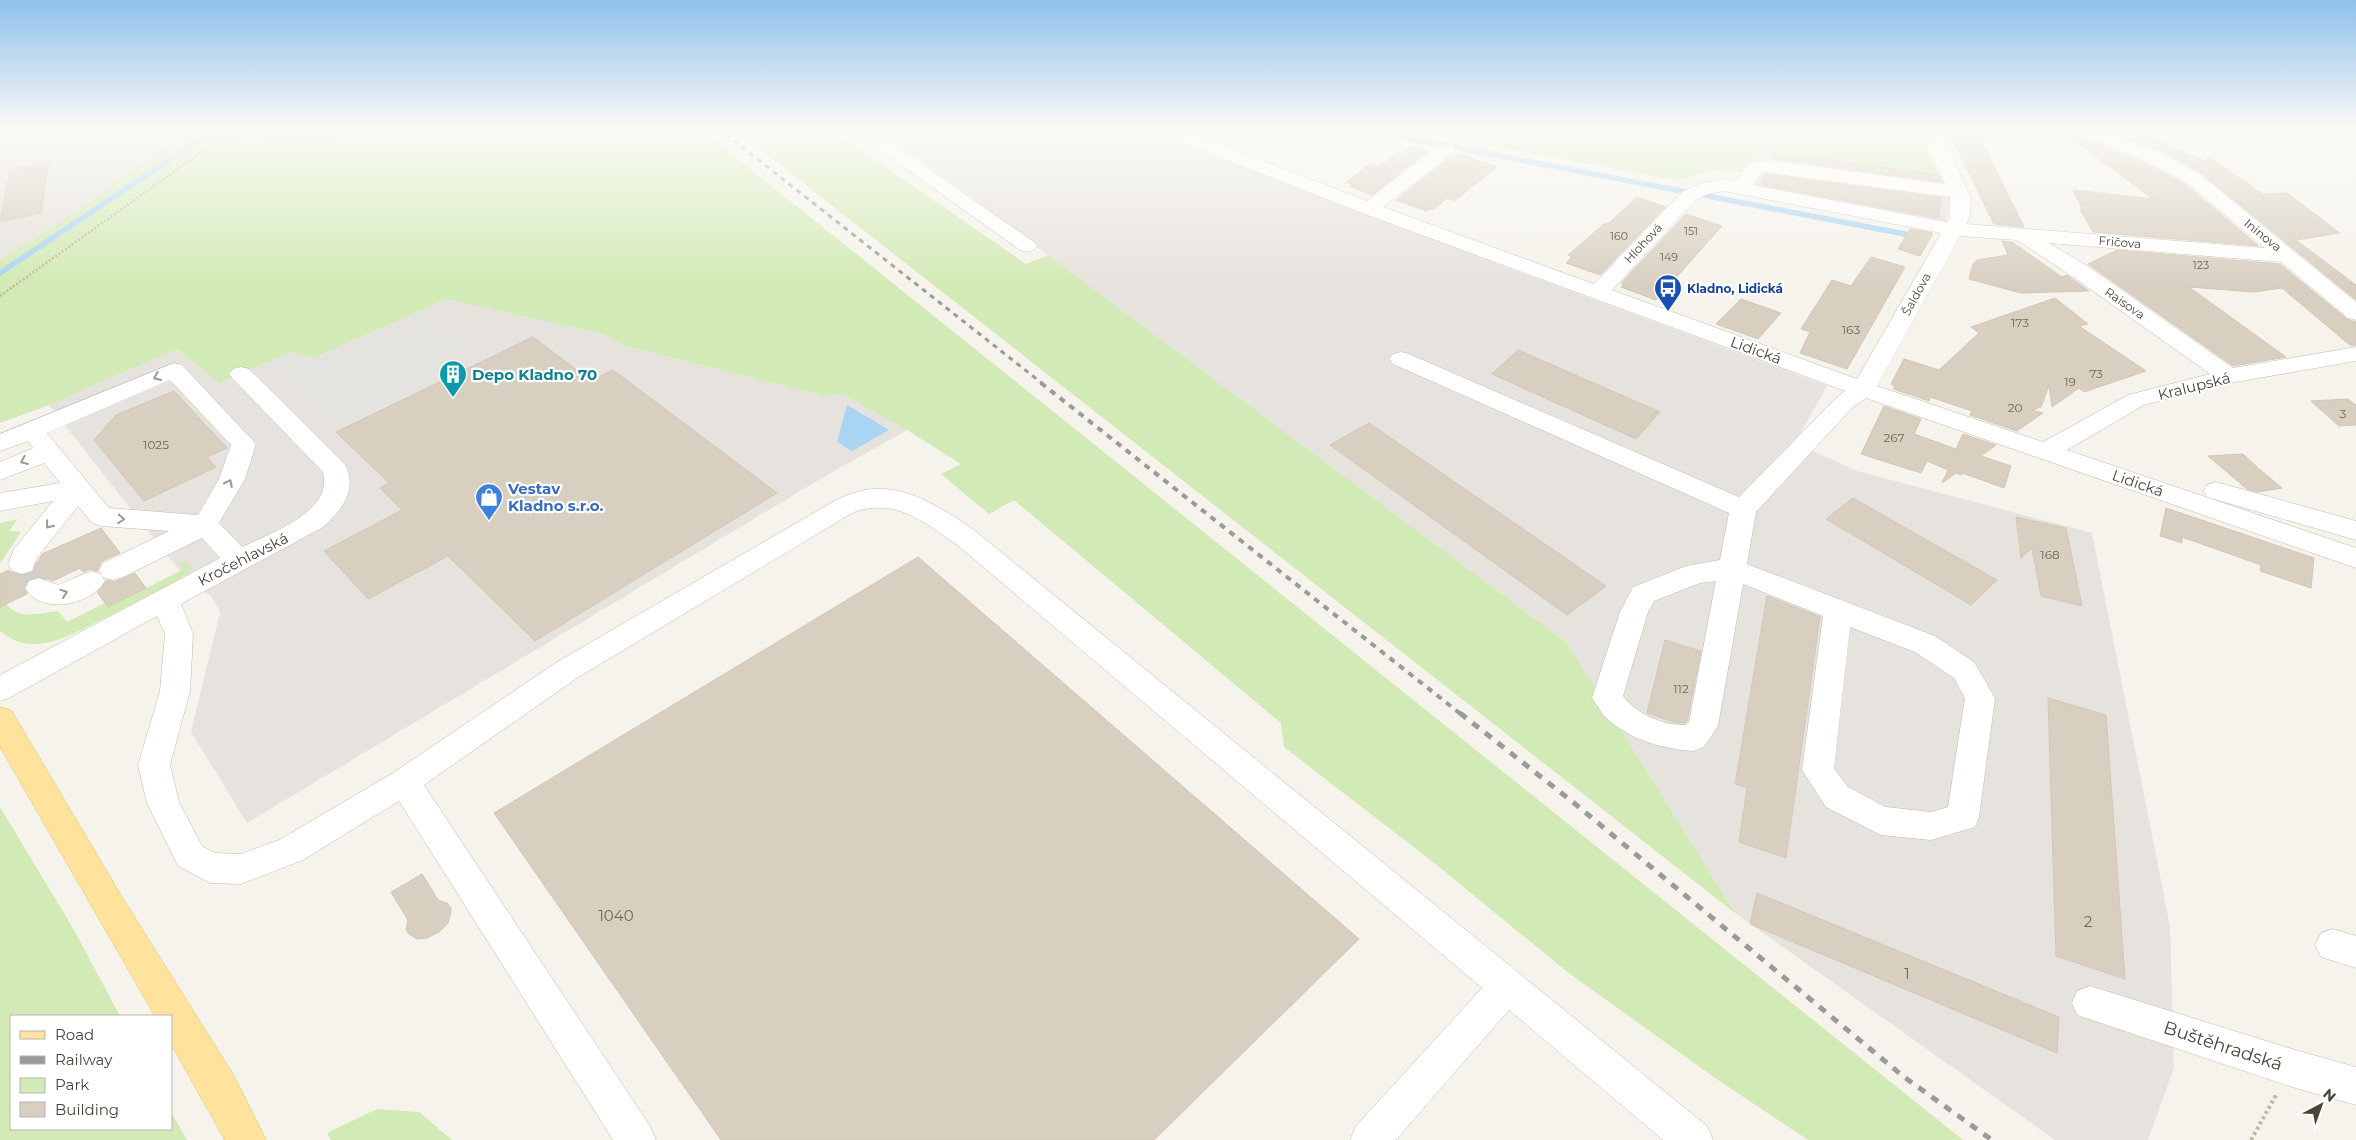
<svg xmlns="http://www.w3.org/2000/svg" width="2356" height="1140" font-family="Montserrat,sans-serif">
<rect width="100%" height="100%" fill="#f6f3ec"/>
<g fill="#e6e2dd">
<polygon points="0,128 191,128 62,221 0,260"/>
<polygon points="878,128 1142,128 1498,264 1827,386 1795,443 1857,471 2092,533 2170,926 2174,1068 2148,1140 2055,1140 1735,913 1567,643"/>
<polygon points="1750,149 1945,176 1953,195 1945,226 1751,186"/>
<polygon points="446,299 603,334 625,346 824,396 842,394 907,430 827,475 247,823 191,732 220,612 211,596 183,575 49,405 177,349 221,383 291,352 313,358"/>
</g>
<g fill="#d2eab5">
<polygon points="191,128 699,128 1963,1140 1808,1140 1715,1078 1566,971 1433,862 1284,747 1281,723 1014,500 989,514 941,474 961,464 907,430 842,394 824,396 625,346 603,334 446,299 313,358 291,352 220,383 177,349 49,405 0,423 0,260 62,221"/>
<polygon points="733,128 829,128 1026,264 1048,255 1567,643 1735,913"/>
<polygon points="1402,128 1917,128 1939,175 1751,149 1751,173 1709,170 1679,181"/>
<polygon points="18,519 9,531 21,532 0,564 0,523"/>
<path d="M178,562h8l7,6 -14,12c-24,12 -48,25 -72,37 -21,10 -44,24 -68,27 -16,1 -27,-3 -39,-13v-36c16,27 31,19 58,16l9,11 38,-19 4,4 75,-38z"/>
<polygon points="0,807 74,930 120,1016 11,1016 11,1129 171,1129 171,1112 187,1140 0,1140"/>
<polygon points="377,1109 419,1112 452,1140 331,1140 327,1133"/>
</g>
<polygon fill="#e5e3e0" points="427,314 454,336 462,332 475,343 480,340 498,354 336,432 265,363 291,352 305,362 320,364 329,354 347,350"/>
<polygon fill="#a9d4f2" points="847,405 889,430 852,451 837,442"/>
<g fill="none" stroke-linecap="round" stroke-linejoin="round">
<g stroke="#a9d4f2" stroke-width="5.5">
<polyline points="1355,128 1915,236"/>
<polyline points="0,273 217,128"/>
</g>
</g>
<g fill="#d8cfc1" stroke="#d3c7b4">
<polygon points="266,128 351,128 319,148 265,140"/>
<polygon points="1947,128 1975,128 2024,227 1994,224"/>
<polygon points="2062,128 2072,128 2076,134 2151,166 2185,184 2259,246 2093,232 2080,209 2083,210 2073,190 2153,199 2060,130"/>
<polygon points="2143,134 2205,161 2210,158 2263,194 2287,193 2340,233 2296,240 2356,285 2356,300 2201,173 2167,154 2130,139"/>
<polygon points="1412,146 1428,151 1372,195 1349,186 1351,184 1346,182 1370,164 1379,167 1397,153 1402,155"/>
<polygon points="1772,152 1939,175 1942,182 1770,158"/>
<polygon points="1460,154 1497,167 1454,201 1447,198 1433,210 1429,209 1426,211 1396,200 1449,158 1453,160"/>
<polygon points="49,162 41,213 0,222 10,170"/>
<polygon points="1765,174 1941,198 1938,218 1762,185"/>
<polygon points="1637,197 1666,207 1600,275 1566,263 1572,257 1568,255 1605,223 1608,224"/>
<polygon points="1686,214 1722,226 1656,300 1621,287 1624,284 1621,283"/>
<polygon points="1910,229 1933,233 1920,256 1898,249"/>
<polygon points="2002,241 2012,242 2062,277 2067,275 2089,291 2021,293 1969,279 1973,264 1977,260 2008,255"/>
<polygon points="2117,250 2280,264 2347,319 2356,322 2356,345 2351,346 2282,288 2254,292 2189,287 2286,357 2233,366 2088,264"/>
<polygon points="1871,257 1905,267 1847,369 1800,353 1810,332 1801,329 1832,280 1851,286"/>
<polygon points="2055,298 2088,324 2079,326 2146,371 2084,392 2079,388 2052,407 2049,385 2041,407 2032,410 2043,413 2017,431 1970,415 1972,411 1930,397 1929,401 1893,389 1895,386 1891,384 1904,359 1939,370 1979,333 1971,327"/>
<polygon points="1741,299 1781,313 1758,339 1716,324"/>
<polygon points="533,337 591,381 613,370 777,493 535,641 448,556 368,599 324,551 402,510 380,488 389,483 336,432"/>
<polygon points="1518,350 1660,412 1636,439 1492,374"/>
<polygon points="174,391 227,448 207,457 216,467 144,501 94,440 116,415"/>
<polygon points="2348,399 2356,405 2356,425 2339,426 2311,401"/>
<polygon points="1884,406 1921,419 1914,434 1956,449 1963,434 1996,445 1981,456 2011,466 2004,488 1962,473 1961,475 1956,473 1942,483 1948,470 1927,461 1921,473 1861,454"/>
<polygon points="1369,423 1606,586 1567,615 1330,445"/>
<polygon points="2243,454 2258,468 2282,488 2258,492 2247,489 2208,456"/>
<polygon points="1853,498 1997,580 1971,605 1826,519"/>
<polygon points="2166,508 2314,558 2311,588 2260,571 2261,565 2182,537 2182,543 2160,536"/>
<polygon points="2016,517 2066,528 2082,606 2041,596 2032,548 2021,558"/>
<polygon points="101,528 120,553 102,561 97,571 90,569 83,572 80,568 53,581 40,576 28,579 23,588 27,594 0,607 0,574 9,570 11,573 21,576 33,573 42,554"/>
<polygon points="918,557 1359,939 1154,1140 721,1140 494,813"/>
<polygon points="135,573 146,588 108,607 97,592 107,580 114,582"/>
<polygon points="1767,596 1820,617 1786,858 1739,842 1747,788 1735,784"/>
<polygon points="1665,640 1701,651 1687,721 1684,723 1674,722 1647,713"/>
<polygon points="2048,698 2106,715 2125,979 2056,956"/>
<polygon points="422,874 438,900 447,903 451,908 451,912 448,923 439,932 427,938 417,939 409,934 406,929 408,920 391,892"/>
<polygon points="1757,893 2059,1017 2057,1053 1750,924"/>
</g>
<g fill="none" stroke-linecap="round" stroke-linejoin="round">
<polyline stroke="#d4d0c8" stroke-width="27" stroke-dasharray="27 13" stroke-linecap="butt" points="22,564 39,588"/>
<g stroke="#c2bbae" stroke-width="1">
<g id="minor">
<polygon points="849,128 870,128 1034,242 1037,246 1034,250 1027,252 1020,250"/>
<path d="M1152,128h25l190,73 72,-56h14l2,4 -2,4 -70,54 211,77 88,-92 20,-9 22,-4 12,2 13,-18 19,-3 177,24 -25,-56h18l33,70 -1,19 -4,7 299,24 -79,-66 -34,-18 -75,-32 -3,-4h24l68,28 34,18 156,128v18l-8,-2 -67,-56 -232,-19 43,26 141,99 123,-21v14l-126,22 -86,22 -77,45 289,98v20l-490,-170 -14,10 -96,104 -9,52 188,72 39,26 21,36 -16,119 -4,10 -44,13 -50,-5 -55,-28 -24,-37 21,-154 -80,-32 -25,142 -14,21 -11,4 -12,-1 -25,-5 -22,-8 -21,-13 -9,-8 -12,-18 28,-86 13,-25 53,-21 34,-6 9,-47 -336,-149 -4,-5 4,-5 8,-2 8,2 330,143 97,-99 9,-7 -483,-178 -207,-81zM1762,172l188,25v20l-3,5 -194,-37zM1724,191l217,42 -84,146 -245,-89 84,-90 12,-6zM1960,236l57,4 59,39 134,95 -82,21 -85,47 -166,-56zM1716,581l-27,141 -4,3c-23,0 -47,-10 -62,-29l25,-84 6,-11 46,-18zM1850,627l65,25 39,26 11,20 -17,109 -17,5 -45,-5 -38,-20 -14,-19z"/>
<path d="M174,363l8,2 74,79 -11,35 -26,44 23,24c28,-14 92,-35 81,-75l-90,-93 -4,-5 4,-5 8,-2 8,2 95,94c15,24 -2,48 -21,64l-142,77 12,30 -3,57 -20,74 9,37 23,44 13,7 26,1 38,-14 29,-17 85,-50 164,-111 279,-162c9,-4 19,-8 29,-10 41,-7 78,19 109,40l733,596 6,14h-50l-154,-130 -113,130h-46l6,-14 126,-138 -526,-444c-34,-23 -60,-46 -102,-32l-277,166 -153,107 226,341 6,14h-43l-214,-339 -96,59 -62,24 -31,-1 -32,-17 -31,-63 -9,-38 22,-74 5,-57 -8,-18 -146,81 -11,4v-26l220,-117 -18,-20 -79,39 -10,3 -10,-3 -4,-7 4,-7 66,-32 -68,-5 -9,-3 -14,-17 -41,52 -5,13 -10,3 -10,-3 -4,-7 6,-15 39,-48 -53,10v-18l60,-10 -16,-20 -44,17v-18l33,-14 -5,-7 -28,10v-17zM170,380l61,65 -12,34 -21,36 -89,-7 -62,-75z"/>
<polygon points="2216,482 2356,521 2356,540 2207,497 2203,491 2207,485"/>
<path d="M91,571l10,3 4,7c-14,24 -64,35 -80,7l4,-7 10,-3 19,7z"/>
<polygon points="2333,929 2356,936 2356,968 2321,957 2315,945 2321,933"/>
<polygon points="2090,986 2292,1049 2356,1067 2356,1105 2292,1087 2077,1015 2072,1003 2077,991"/>
</g>
</g>
<g stroke="#e6c16a" stroke-width="1">
<polygon id="major" points="0,707 11,710 122,897 234,1076 266,1140 225,1140 171,1044 171,1016 155,1016 0,747"/>
</g>
<polyline stroke="#c4b79f" stroke-width="2.5" stroke-dasharray="2 2" stroke-linecap="butt" points="0,296 203,151 249,128"/>
<polyline stroke="#c4b79f" stroke-width="4" stroke-dasharray="3 3" stroke-linecap="butt" points="2251,1140 2276,1095"/>
<use href="#minor" fill="#fff" fill-rule="evenodd"/>
<use href="#major" fill="#ffe39c" fill-rule="evenodd"/>
<polyline stroke="#9a9a9a" stroke-width="3" stroke-dasharray="5 5" stroke-linecap="butt" points="718,128 1043,384"/>
<polyline stroke="#9a9a9a" stroke-width="4" stroke-dasharray="6 6" stroke-linecap="butt" points="1041,383 1462,715"/>
<polyline stroke="#9a9a9a" stroke-width="5" stroke-dasharray="8 8" stroke-linecap="butt" points="1460,713 1574,803 1904,1077 1992,1140"/>
</g>
<defs><path id="oneway-chevron" d="M-2-3.5L2.5 0L-2 3.5" fill="none" stroke-width="1.6" stroke-linecap="round" stroke-linejoin="round" transform="scale(1.25)"/></defs>
<g stroke="#9c9892">
<use href="#oneway-chevron" transform="translate(157 377) rotate(157)"/>
<use href="#oneway-chevron" transform="translate(24 461) rotate(157)"/>
<use href="#oneway-chevron" transform="translate(229 483) rotate(-63)"/>
<use href="#oneway-chevron" transform="translate(121 519) rotate(4)"/>
<use href="#oneway-chevron" transform="translate(49 525) rotate(128)"/>
<use href="#oneway-chevron" transform="translate(64 593) rotate(-19)"/>
</g>
<linearGradient id="sky" x2="0" y2="1"><stop stop-color="#8fc1ec"/><stop offset="0.45" stop-color="#fbfaf6"/><stop offset="1" stop-color="#fbfaf6" stop-opacity="0"/></linearGradient>
<rect width="2356" height="287" fill="url(#sky)"/>
<defs>
<g id="bus-pin" transform="scale(1.4375)"><path d="M0 17L-7.5 6A9.5 9.5 0 1 1 7.5 6Z" fill="#1a4fb4" stroke="#fff"/><path d="M-5-6H5V4H4V6H2V4H-2V6H-4V4H-5ZM-3.5-4V0h7V-4ZM-3.5 1.2v1.5H-2V1.2ZM2 1.2v1.5H3.5V1.2Z" fill="#fff"/></g>
<g id="building-pin" transform="scale(1.4375)"><path d="M0 17L-7.5 6A9.5 9.5 0 1 1 7.5 6Z" fill="#0f9aa8" stroke="#fff"/><path d="M-4-6H4V6H1V3H-1V6H-4ZM-2.5-4.3h1.7v1.8h-1.7ZM.8-4.3h1.7v1.8H.8ZM-2.5-1h1.7V.8h-1.7ZM.8-1h1.7V.8H.8Z" fill="#fff"/></g>
<g id="shop-pin" transform="scale(1.4375)"><path d="M0 17L-7.5 6A9.5 9.5 0 1 1 7.5 6Z" fill="#3f7fe0" stroke="#fff"/><path d="M-5-2.5h2.3a2.7 3.5 0 0 1 5.4 0H5L5.5 6h-11ZM-1.5-2.5h3a1.5 2.3 0 0 0-3 0Z" fill="#fff"/></g>
</defs>
<g fill-rule="evenodd">
<use href="#bus-pin" x="1668" y="288"/>
<use href="#building-pin" x="453" y="374"/>
<use href="#shop-pin" x="489" y="497"/>
</g>
<g text-anchor="middle" dominant-baseline="central" stroke-width="4.5" stroke-linejoin="round" paint-order="stroke">
<g font-size="11" fill="#6e675b">
<text x="1691" y="231">151</text>
<text x="1619" y="236">160</text>
<text x="1669" y="257">149</text>
<text x="2201" y="265">123</text>
</g>
<g font-size="12" fill="#4b4439" stroke="#fff">
<text transform="translate(2263 235) rotate(39)">Ininova</text>
<text transform="translate(2120 242) rotate(5)">Fričova</text>
<text transform="translate(1643 243) rotate(-47)">Hlohová</text>
<text transform="translate(1916 294) rotate(-61)">Šaldova</text>
<text transform="translate(2125 303) rotate(35)">Raisova</text>
</g>
<g font-size="12" font-weight="bold" fill="#164399" stroke="#fff" text-anchor="start">
<text x="1687" y="288">Kladno, Lidická</text>
</g>
<g font-size="12" fill="#6e675b">
<text x="2020" y="322">173</text>
<text x="1851" y="329">163</text>
<text x="2096" y="373">73</text>
<text x="2070" y="381">19</text>
<text x="2015" y="407">20</text>
<text x="2343" y="413">3</text>
<text x="1894" y="437">267</text>
<text x="156" y="444">1025</text>
<text x="2050" y="554">168</text>
<text x="1681" y="688">112</text>
</g>
<g font-size="15" fill="#4b4439" stroke="#fff">
<text transform="translate(1756 350) rotate(20)">Lidická</text>
<text transform="translate(2194 386) rotate(-14)">Kralupská</text>
<text transform="translate(2138 483) rotate(19)">Lidická</text>
<text transform="translate(243 559) rotate(-27)">Kročehlavská</text>
</g>
<g font-size="15" font-weight="bold" fill="#0d838f" stroke="#fff" text-anchor="start">
<text x="472" y="374">Depo Kladno 70</text>
</g>
<g font-size="15" font-weight="bold" fill="#366cbe" stroke="#fff" text-anchor="start">
<text x="508" y="488">Vestav<tspan x="508" dy="17">Kladno s.r.o.</tspan></text>
</g>
<g font-size="15" fill="#6e675b">
<text x="616" y="915">1040</text>
<text x="2088" y="921">2</text>
<text x="1907" y="973">1</text>
</g>
<g font-size="18" fill="#4b4439" stroke="#fff">
<text transform="translate(2223 1046) rotate(18)">Buštěhradská</text>
</g>
</g>
<rect x="10" y="1015" width="162" height="115" fill="#ffffff" stroke="#b7b4b0"/>
<rect x="20" y="1031" width="25" height="8" fill="#ffe39c" stroke="#b7b4b0"/>
<text x="55" y="1040" font-size="15" fill="#4b4439">Road</text>
<rect x="20" y="1056" width="25" height="8" fill="#9a9a9a" stroke="#b7b4b0"/>
<text x="55" y="1065" font-size="15" fill="#4b4439">Railway</text>
<rect x="20" y="1078" width="25" height="15" fill="#d2eab5" stroke="#b7b4b0"/>
<text x="55" y="1090" font-size="15" fill="#4b4439">Park</text>
<rect x="20" y="1102" width="25" height="15" fill="#d8cfc1" stroke="#b7b4b0"/>
<text x="55" y="1115" font-size="15" fill="#4b4439">Building</text>
<g transform="translate(2321 1105) rotate(41)" stroke="#ffffff" stroke-width="4" paint-order="stroke">
<path d="M0-4L9 19L0 12L-9 19Z" fill="#4b4439"/>
<text y="-8" font-size="14" font-weight="bold" text-anchor="middle" fill="#4b4439">N</text>
</g>
</svg>
